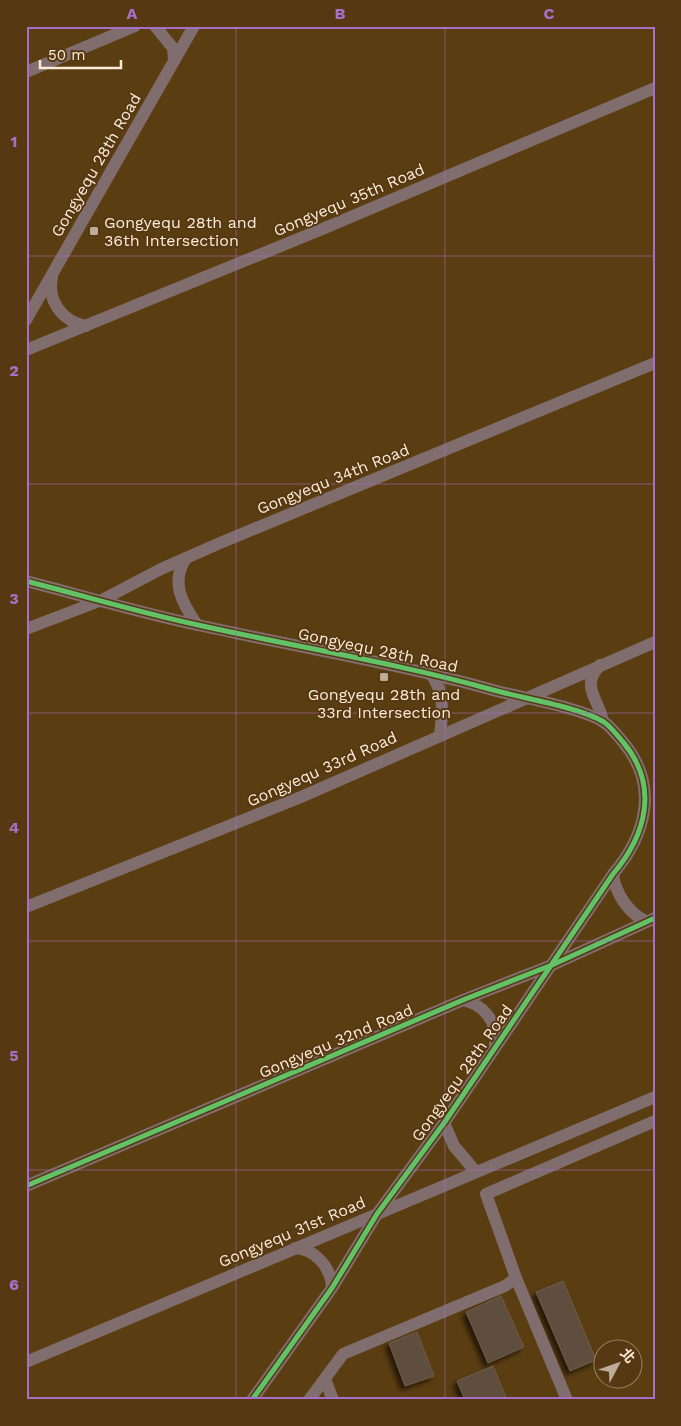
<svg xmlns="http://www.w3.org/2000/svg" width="681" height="1426" font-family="'Work Sans','Noto Sans TC',sans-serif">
<defs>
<filter id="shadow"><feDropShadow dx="-4" dy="4" stdDeviation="2.5" flood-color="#0009"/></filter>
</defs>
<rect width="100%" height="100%" fill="#473722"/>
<path fill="#5b3d12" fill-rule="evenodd" d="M26,26h629v1374h-629zM604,1348h30v30h-30z"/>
<g fill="#5e4e3e" stroke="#6d5b4c" filter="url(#shadow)">
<polygon points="563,1281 596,1360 570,1371 536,1292"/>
<polygon points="501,1296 524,1347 488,1363 466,1312"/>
<polygon points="417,1332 434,1376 405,1386 389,1343"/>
<polygon points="493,1366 507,1400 465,1400 457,1381"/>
</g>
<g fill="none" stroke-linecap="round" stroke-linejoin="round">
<g stroke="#806d6d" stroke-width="12">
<polyline points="155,26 173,48 174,59"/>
<polyline points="26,72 135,26"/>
<path d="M52,277c-5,24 10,44 34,49"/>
<polyline points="26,320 194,26"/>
<polyline points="26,350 320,230 655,88"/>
<path d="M186,558c-16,24 -4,45 11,67"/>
<path d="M26,581c58,15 115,32 172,44 99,22 198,38 295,65 29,8 86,17 111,32 7,5 13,13 19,20 36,43 24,92 -10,132l-169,249 -67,91 -45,74 -80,112"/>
<polyline points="26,629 102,600 161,569 220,543 655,363"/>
<path d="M600,665c-21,23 0,34 3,57"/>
<path d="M429,672c16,19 14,39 11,63"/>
<path d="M613,874c2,19 16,40 33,47"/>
<polyline points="26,907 301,797 655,642"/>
<path d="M463,1000c22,5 35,23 32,45"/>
<polyline points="444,1123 454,1146 476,1172"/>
<polyline points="26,1186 463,1000 552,965 655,918"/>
<path d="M295,1248c20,1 36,19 37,40"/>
<polyline points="26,1362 655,1097"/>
<polyline points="325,1379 333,1400"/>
<polyline points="309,1400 343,1354 505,1286 516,1278"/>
<polyline points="567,1400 516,1278 486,1194 655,1121"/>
</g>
<g stroke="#563913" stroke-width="8">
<g id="cycleway">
<path d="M26,581c58,15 115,32 172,44 99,22 198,38 295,65 29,8 86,17 111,32 7,5 13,13 19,20 36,43 24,92 -10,132l-169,249 -67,91 -45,74 -80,112"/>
<polyline points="26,1186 463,1000 552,965 655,918"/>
</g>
</g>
<use href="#cycleway" stroke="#61c268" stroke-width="5"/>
</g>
<path fill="none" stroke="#a86fc7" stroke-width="1" stroke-opacity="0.55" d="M236,26v1374M445,26v1374M26,256h629M26,484h629M26,713h629M26,941h629M26,1170h629"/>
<g fill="#bdac98" stroke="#563913" stroke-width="2">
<rect x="89" y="226" width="10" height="10" rx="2.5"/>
<rect x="379" y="672" width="10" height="10" rx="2.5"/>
</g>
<g text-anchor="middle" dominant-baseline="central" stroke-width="4" stroke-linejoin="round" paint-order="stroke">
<g font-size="16" fill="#fdebd7" stroke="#563913">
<text transform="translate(96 165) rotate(-60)">Gongyequ 28th Road</text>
<text transform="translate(349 200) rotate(-23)">Gongyequ 35th Road</text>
<text transform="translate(333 479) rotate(-22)">Gongyequ 34th Road</text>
<text transform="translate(378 650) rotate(12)">Gongyequ 28th Road</text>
<text transform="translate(322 769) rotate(-24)">Gongyequ 33rd Road</text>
<text transform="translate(336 1041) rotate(-23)">Gongyequ 32nd Road</text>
<text transform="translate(462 1073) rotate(-55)">Gongyequ 28th Road</text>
<text transform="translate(292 1232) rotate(-23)">Gongyequ 31st Road</text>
</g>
<g font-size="16" fill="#fdebd7" stroke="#563913" text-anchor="start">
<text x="104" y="222">Gongyequ 28th and<tspan x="104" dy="18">36th Intersection</tspan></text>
<text x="384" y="694" text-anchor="middle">Gongyequ 28th and<tspan x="384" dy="18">33rd Intersection</tspan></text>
</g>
</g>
<rect width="681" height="1426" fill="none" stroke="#563913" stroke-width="55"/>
<g transform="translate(618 1364) rotate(49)"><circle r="24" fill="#563913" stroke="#998061"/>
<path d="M0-4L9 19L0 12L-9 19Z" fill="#bdac98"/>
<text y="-8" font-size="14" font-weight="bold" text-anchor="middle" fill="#fdebd7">北</text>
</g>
<path d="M40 60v8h81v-8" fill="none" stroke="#fdebd7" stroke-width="2.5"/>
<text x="48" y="60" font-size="15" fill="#fdebd7" stroke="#563913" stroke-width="4" paint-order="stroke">50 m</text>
<rect x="28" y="28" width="626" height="1370" fill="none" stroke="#a86fc7" stroke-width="2"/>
<g font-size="16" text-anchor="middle" font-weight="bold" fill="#a86fc7">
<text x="132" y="19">A</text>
<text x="340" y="19">B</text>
<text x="549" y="19">C</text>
<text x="14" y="147">1</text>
<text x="14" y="376">2</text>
<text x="14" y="604">3</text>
<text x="14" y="833">4</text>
<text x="14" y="1061">5</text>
<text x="14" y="1290">6</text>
</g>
</svg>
